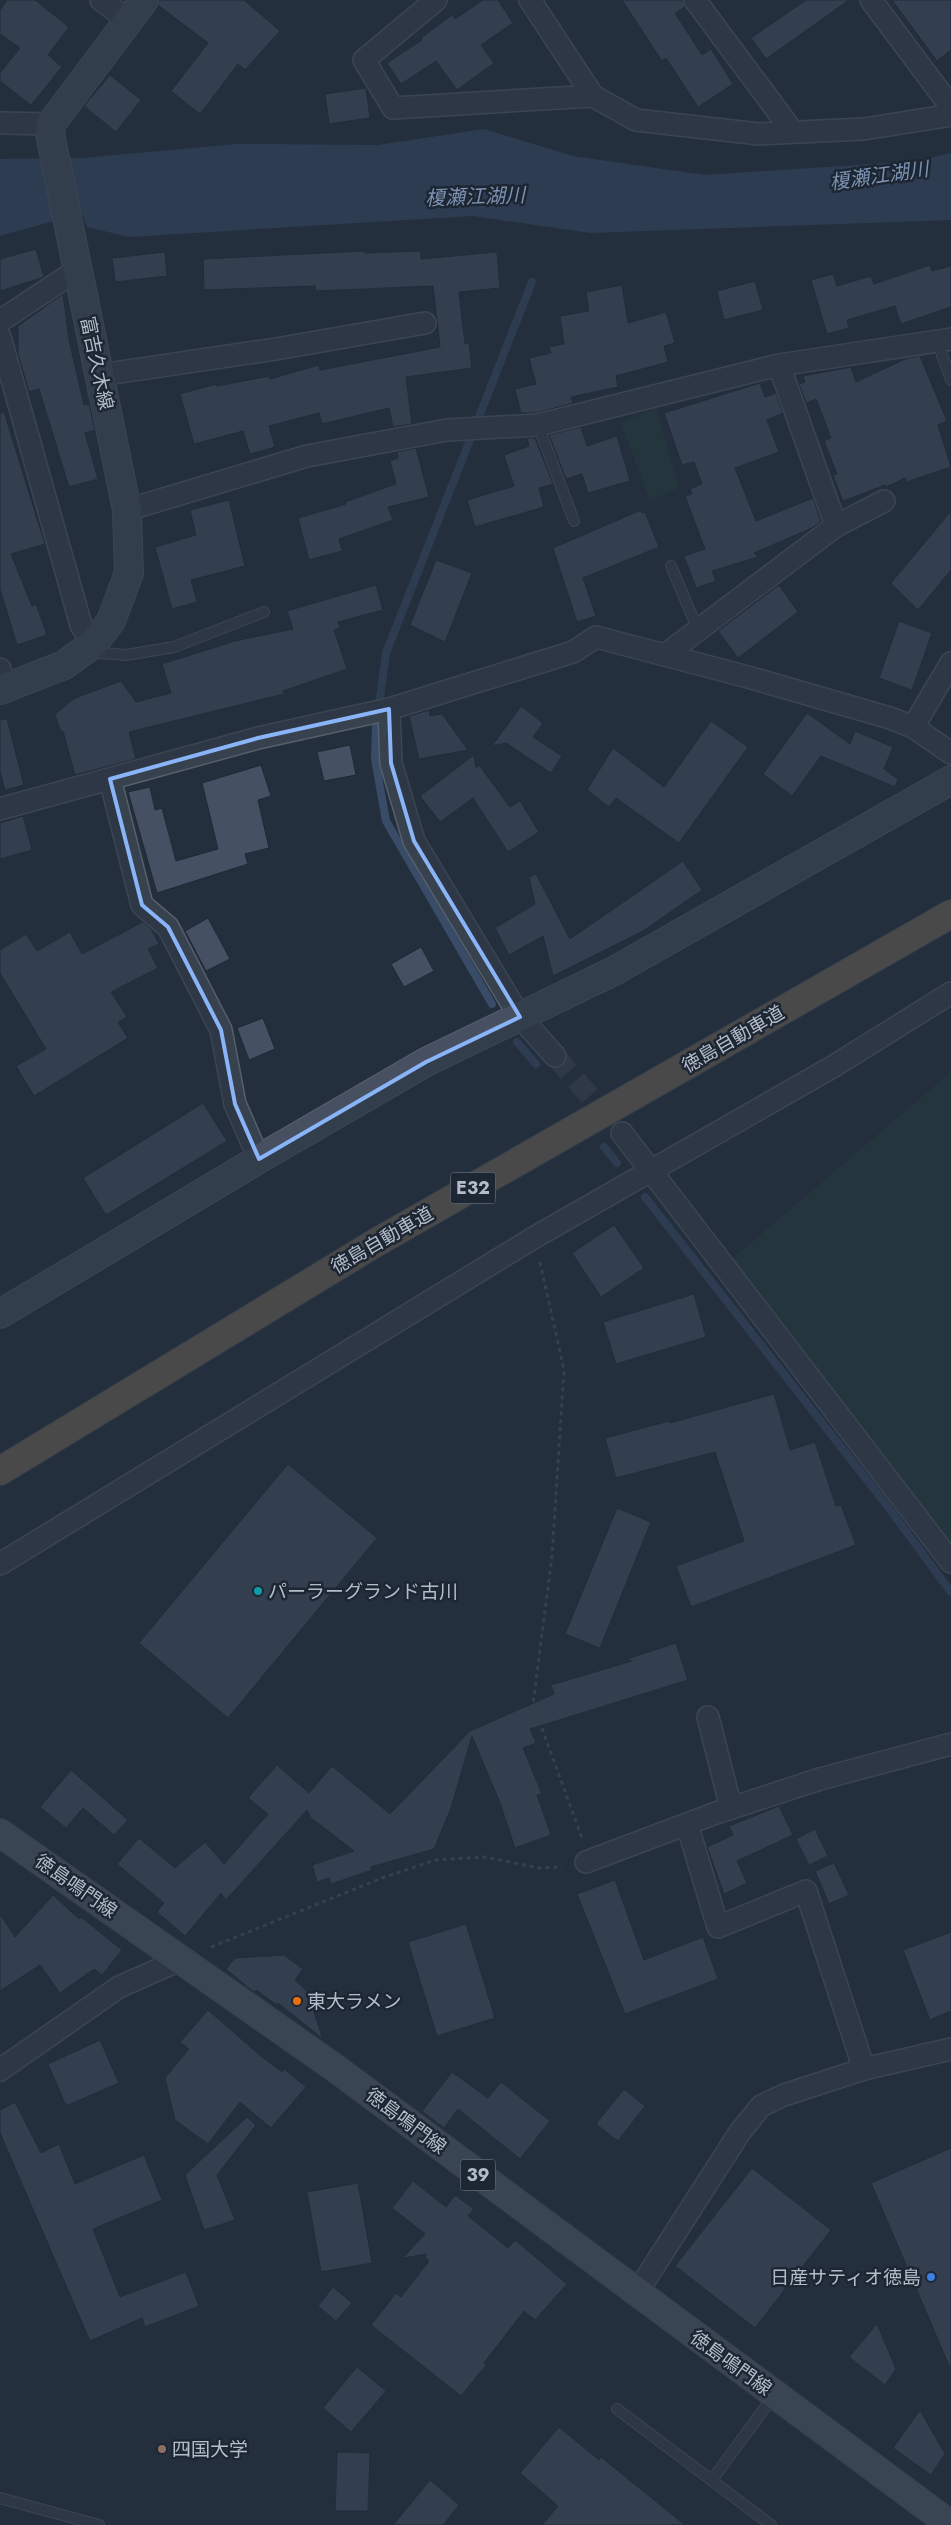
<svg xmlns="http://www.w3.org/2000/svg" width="951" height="2525" font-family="Jost,'Noto Sans JP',sans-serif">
<rect width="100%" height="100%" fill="#242f3e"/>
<g fill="#263c3f">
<polygon points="656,408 679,488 650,500 621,423"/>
<polygon points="951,1072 951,1545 731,1260"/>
</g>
<polygon fill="#394c67" points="484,129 573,156 705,175 918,161 951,153 951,220 590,233 473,216 129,237 87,227 82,213 0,236 0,159 82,158 237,144 378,145"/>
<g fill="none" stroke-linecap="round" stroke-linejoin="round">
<g stroke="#394c67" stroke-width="8">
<polyline points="492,1004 386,821 375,759 376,726 386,653 532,282"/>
<polyline points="517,1042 536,1064"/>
<polyline points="604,1147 617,1163"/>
<polyline points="645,1197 885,1503 951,1592"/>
</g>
</g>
<g fill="#455162" stroke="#1f2835">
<polygon points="7,0 35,0 69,27 48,55 62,67 31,105 0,81 0,73 20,48 0,34 0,10"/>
<polygon points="159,0 244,0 280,31 245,70 238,64 200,114 171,91 208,43 158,5"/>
<polygon points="483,0 498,0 513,23 481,45 494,63 457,90 436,61 401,84 387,63 422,40 421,38 452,15 455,19"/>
<polygon points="622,0 683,0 685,7 675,13 702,55 711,49 733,84 698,107 666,58 662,61"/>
<polygon points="806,0 849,0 766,59 751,38"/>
<polygon points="892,0 951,0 951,50 937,61"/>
<polygon points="110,75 141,100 116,132 84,106"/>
<polygon points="366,88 370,118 329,124 325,94"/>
<polygon points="36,249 44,277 0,291 0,259"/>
<polygon points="365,251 365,253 421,251 421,259 497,252 500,288 459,292 465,344 469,343 472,368 406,377 412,424 393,427 389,408 322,424 319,413 269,426 275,447 250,454 243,431 194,444 180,394 216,384 217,386 270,376 270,379 319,365 320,370 440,347 433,286 316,291 315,286 204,290 203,259"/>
<polygon points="165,252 167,276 115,282 112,258"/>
<polygon points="930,265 932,271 951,266 951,307 901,324 895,306 847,320 849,328 827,334 811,280 833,274 837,286 871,276 874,284"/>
<polygon points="755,281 763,310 724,320 717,291"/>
<polygon points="622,285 628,323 666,312 675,343 664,346 668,362 616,376 618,387 571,397 573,403 536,413 521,413 515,389 536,384 529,358 551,353 549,347 564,344 560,316 589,311 586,292"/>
<polygon points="63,294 69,340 84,405 89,404 95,430 85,433 98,479 69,487 39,389 29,392 18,354 18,326"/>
<polygon points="920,356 947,421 938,425 951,467 906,482 905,478 886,487 885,485 843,501 833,475 837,474 824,441 831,438 816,399 806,403 799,384 805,382 803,376 851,367 856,382 905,359"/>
<polygon points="760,383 765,397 776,393 783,413 767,420 779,452 735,468 756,521 813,498 821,522 812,528 754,553 758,557 712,571 716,581 696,588 684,556 705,549 685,496 692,494 690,489 702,484 694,462 682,465 664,413"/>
<polygon points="4,412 45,544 11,554 32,606 36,604 47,635 17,645 0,589 0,413"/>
<polygon points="581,427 587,446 617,436 630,481 588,493 582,474 566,479 549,435"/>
<polygon points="527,438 535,438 553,484 539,488 544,507 475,527 467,500 514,486 504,455 529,446"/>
<polygon points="416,448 429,497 388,507 393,520 339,539 342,551 309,560 298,518 346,504 345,502 396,484 390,461 398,458 397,452"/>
<polygon points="229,500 245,566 191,580 197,602 172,609 155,547 196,535 190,510"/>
<polygon points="641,510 642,513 645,512 659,547 583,578 596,616 577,622 553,548"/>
<polygon points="951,511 951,570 918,610 891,583"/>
<polygon points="436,560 472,573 445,642 410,625"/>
<polygon points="376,585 383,610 338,622 340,628 334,630 347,669 283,691 284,694 129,732 136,759 75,775 63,731 61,732 55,714 75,698 121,681 136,702 171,693 162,664 235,641 293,629 287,611"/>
<polygon points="779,585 798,612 738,658 718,631"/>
<polygon points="899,621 932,633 912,690 879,678"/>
<polygon points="521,706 543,723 533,737 562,756 551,773 506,743 492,746"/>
<polygon points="429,710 430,716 442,714 468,750 419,759 409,716"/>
<polygon points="807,713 850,744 855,731 893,747 884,769 898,779 895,787 821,756 792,796 763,774"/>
<polygon points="7,719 24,785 5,790 0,771 0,720"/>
<polygon points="711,721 748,747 679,843 616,798 609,807 587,790 613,748 664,787"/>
<polygon points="350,745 356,775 324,781 317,752"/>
<polygon points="474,755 476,768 479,765 510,807 520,801 539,832 508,852 473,798 440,822 420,796"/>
<polygon points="261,765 271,796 258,800 269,848 245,854 248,864 157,893 128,792 150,787 155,810 162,808 176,861 218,849 202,783"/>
<polygon points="23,816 32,850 0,859 0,823"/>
<polygon points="683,861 702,890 643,931 553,976 543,936 509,955 495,928 535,904 529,877 536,874 570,939"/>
<polygon points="208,918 230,959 206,971 185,931"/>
<polygon points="143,922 151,929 159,944 148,949 158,968 111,992 127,1017 118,1022 128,1038 34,1096 16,1066 46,1049 0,973 0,950 26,934 37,951 70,932 82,954"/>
<polygon points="421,947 434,971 404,987 391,964"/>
<polygon points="263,1018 275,1049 249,1060 237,1028"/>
<polygon points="203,1103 227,1141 106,1215 83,1178"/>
<polygon points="614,1225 644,1268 601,1297 572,1253"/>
<polygon points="694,1294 706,1337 616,1364 603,1322"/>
<polygon points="774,1394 790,1450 815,1442 836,1506 841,1505 856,1545 691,1607 676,1566 744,1541 715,1452 616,1478 605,1438 669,1421 670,1423"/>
<polygon points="288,1464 377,1538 228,1718 139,1643"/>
<polygon points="617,1508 651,1522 600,1648 565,1634"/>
<polygon points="676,1643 688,1680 530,1729 536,1743 523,1748 542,1794 537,1795 551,1835 515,1848 500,1803 472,1736 451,1808 434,1849 371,1867 372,1870 331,1884 329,1878 317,1882 312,1865 354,1851 310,1817 307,1810 226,1900 221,1893 185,1936 157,1912 164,1903 117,1864 139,1838 175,1868 205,1842 224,1864 268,1814 248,1798 277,1765 309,1793 332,1766 390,1814 470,1731 554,1694 551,1685 632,1661 627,1659"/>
<polygon points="71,1770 128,1820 114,1835 83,1808 66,1828 40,1807"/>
<polygon points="779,1806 793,1835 737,1861 747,1883 724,1894 707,1847 733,1835 729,1826"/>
<polygon points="815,1829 828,1856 809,1865 796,1839"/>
<polygon points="834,1863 849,1895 829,1904 815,1871"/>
<polygon points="615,1880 644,1960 703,1937 718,1979 625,2014 577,1894"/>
<polygon points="53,1895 79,1919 81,1917 122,1950 102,1975 94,1969 60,1993 40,1965 0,1991 0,1914 15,1937"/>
<polygon points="466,1924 495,2018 437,2036 408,1942"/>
<polygon points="951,1932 951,2011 930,2020 903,1950"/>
<polygon points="284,1955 303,1969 295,1980 307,1991 323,2039 278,2003 277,2005 256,1990 254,1992 250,1989 226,1969 235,1958"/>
<polygon points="208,2010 261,2056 282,2072 284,2069 306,2087 271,2128 240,2102 208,2144 175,2120 165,2078 189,2049 180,2042"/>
<polygon points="100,2040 119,2083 66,2106 48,2064"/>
<polygon points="452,2072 488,2098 501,2082 550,2121 520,2159 458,2109 444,2128 422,2111"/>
<polygon points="624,2089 645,2106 618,2141 596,2124"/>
<polygon points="15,2102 41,2153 59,2144 75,2184 144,2155 162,2200 93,2229 120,2297 186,2272 199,2306 145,2327 142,2318 90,2341 0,2133 0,2110"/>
<polygon points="247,2117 256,2125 217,2175 235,2220 204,2230 185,2175"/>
<polygon points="951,2148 951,2370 871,2183"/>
<polygon points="752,2168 831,2230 755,2328 675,2266"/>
<polygon points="413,2181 446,2207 455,2195 474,2209 468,2216 508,2248 515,2240 567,2284 535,2320 524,2311 484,2363 486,2365 461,2396 371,2325 396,2293 401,2297 429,2261 425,2257 427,2254 403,2258 425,2234 392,2208"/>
<polygon points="358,2183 372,2263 321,2272 307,2192"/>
<polygon points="333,2287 352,2303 336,2321 318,2306"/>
<polygon points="877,2324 896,2369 885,2385 849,2357"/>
<polygon points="357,2367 386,2391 351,2432 323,2408"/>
<polygon points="920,2410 945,2454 931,2475 893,2448"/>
<polygon points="559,2427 599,2460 601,2457 685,2525 542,2525 558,2506 520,2473"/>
<polygon points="337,2452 370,2453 368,2511 335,2511"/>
<polygon points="430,2480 459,2505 443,2525 393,2525"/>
</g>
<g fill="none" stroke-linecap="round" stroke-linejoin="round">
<polyline stroke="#3a4453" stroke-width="21" stroke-dasharray="21 11" stroke-linecap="butt" points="555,1056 622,1133"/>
<g stroke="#565f6c" stroke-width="12">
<g id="lane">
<polyline points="937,341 951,380"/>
<polyline points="538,425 574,521"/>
<polyline points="671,566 698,630"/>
<polyline points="90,652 126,655 174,647 264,612"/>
<polyline points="617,2409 771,2525"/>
<polyline points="712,2480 775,2394"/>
<polyline points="0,2498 99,2525"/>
</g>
</g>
<g stroke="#565f6c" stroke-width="24">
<g id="street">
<polyline points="101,0 129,21"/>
<polyline points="436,0 364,60 393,108 593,96"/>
<polyline points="530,0 593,96 636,120 759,134 864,129 951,115"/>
<polyline points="695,0 793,132"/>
<polyline points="871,0 951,107"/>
<polyline points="0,123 51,124"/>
<polyline points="0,321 77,270"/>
<polyline points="0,337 81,625 93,644"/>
<polyline points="779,365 836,526"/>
<polyline points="100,375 276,349 425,323"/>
<polyline points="127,510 307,456 447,430 538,425 779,365 951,339"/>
<polyline points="665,655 836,526 884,501"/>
<polyline points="0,669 5,689"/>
<polyline points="389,709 391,763 414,841 520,1017 555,1056"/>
<polyline points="913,727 951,663"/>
<polyline points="110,779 142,905 168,927 221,1030 235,1104 259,1159"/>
<polyline points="0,809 258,738 389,709 573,652 596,637 748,677 890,718 913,727 951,753"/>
<polyline points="622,1133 951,1562"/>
<polyline points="0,1564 535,1237 834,1066 951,993"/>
<polyline points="708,1717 731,1808"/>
<polyline points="687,1824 718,1927 806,1891 864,2069"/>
<polyline points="586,1862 716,1813 820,1779 951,1744"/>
<polyline points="0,2070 119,1987 180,1960"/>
<polyline points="636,2294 740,2132 761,2106 784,2095 864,2069 951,2049"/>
</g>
</g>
<g stroke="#565f6c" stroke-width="30">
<g id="secondary">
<polyline points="0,690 64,665 93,644 111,621 129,573 127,510 50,134 51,124 144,0"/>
<polyline points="0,1314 259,1159 426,1062 614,971 951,780"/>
</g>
</g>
<g stroke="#414a57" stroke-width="30">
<polyline id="primary" points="0,1833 335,2068 951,2525"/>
</g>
<g stroke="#434c59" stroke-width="30">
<polyline id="highway" points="0,1471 377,1242 951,914"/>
</g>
<g stroke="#44595c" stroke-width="3" stroke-dasharray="4 4" stroke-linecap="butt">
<polyline points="540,1262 564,1370 552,1556 533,1704 582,1838"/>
<polyline points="211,1947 382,1878 435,1860 485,1857 539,1868 562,1867"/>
</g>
<use href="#lane" stroke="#38414e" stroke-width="10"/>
<use href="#street" stroke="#38414e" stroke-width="21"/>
<use href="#secondary" stroke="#465061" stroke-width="28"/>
<use href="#primary" stroke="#56606e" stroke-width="28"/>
<use href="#highway" stroke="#746855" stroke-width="28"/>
</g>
<path d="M0 0H951V2525H0ZM389,709l2,54 23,78 106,176 -94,45 -167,97 -24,-55 -14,-74 -53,-103 -26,-22 -32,-126 148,-41z" fill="#242f3e" fill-opacity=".55" fill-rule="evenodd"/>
<path fill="none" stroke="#8ab4f8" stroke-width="4" stroke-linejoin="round" d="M389,709l2,54 23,78 106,176 -94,45 -167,97 -24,-55 -14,-74 -53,-103 -26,-22 -32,-126 148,-41z"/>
<circle fill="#0f9aa8" stroke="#1d2633" stroke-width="2" cx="258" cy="1591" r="5"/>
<circle fill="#e8710a" stroke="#1d2633" stroke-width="2" cx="297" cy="2001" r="5"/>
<circle fill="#3f7fe0" stroke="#1d2633" stroke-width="2" cx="931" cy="2277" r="5"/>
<circle fill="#8d6e63" stroke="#1d2633" stroke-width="2" cx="162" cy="2449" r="5"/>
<g text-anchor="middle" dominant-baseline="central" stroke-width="5" stroke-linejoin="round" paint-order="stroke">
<g fill="#1d2633" stroke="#878f9c" stroke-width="1">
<rect x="450.5" y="1172.5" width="45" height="31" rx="4"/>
<rect x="460.5" y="2159.5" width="35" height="31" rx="4"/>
</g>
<g font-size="18" font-weight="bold" fill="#b4bcc9">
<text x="473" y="1188">E32</text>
<text x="478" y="2175">39</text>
</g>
<g font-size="19" fill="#b4bcc9" stroke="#1d2633">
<text transform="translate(97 363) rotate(78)">富吉久木線</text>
<text transform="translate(733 1039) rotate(-30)">徳島自動車道</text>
<text transform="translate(382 1240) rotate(-30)">徳島自動車道</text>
<text transform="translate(76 1886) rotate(35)">徳島鳴門線</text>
<text transform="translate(406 2121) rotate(37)">徳島鳴門線</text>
<text transform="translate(731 2363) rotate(36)">徳島鳴門線</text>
</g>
<g font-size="19" fill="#b4bcc9" stroke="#1d2633" text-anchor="start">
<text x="268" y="1591">パーラーグランド古川</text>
<text x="307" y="2001">東大ラメン</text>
<text x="921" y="2277" text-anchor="end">日産サティオ徳島</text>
<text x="172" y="2449">四国大学</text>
</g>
<g font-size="20" font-style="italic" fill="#7c92b1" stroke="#1d2633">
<text transform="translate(879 176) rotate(-8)">榎瀬江湖川</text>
<text transform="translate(475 197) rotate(-2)">榎瀬江湖川</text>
</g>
</g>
</svg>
